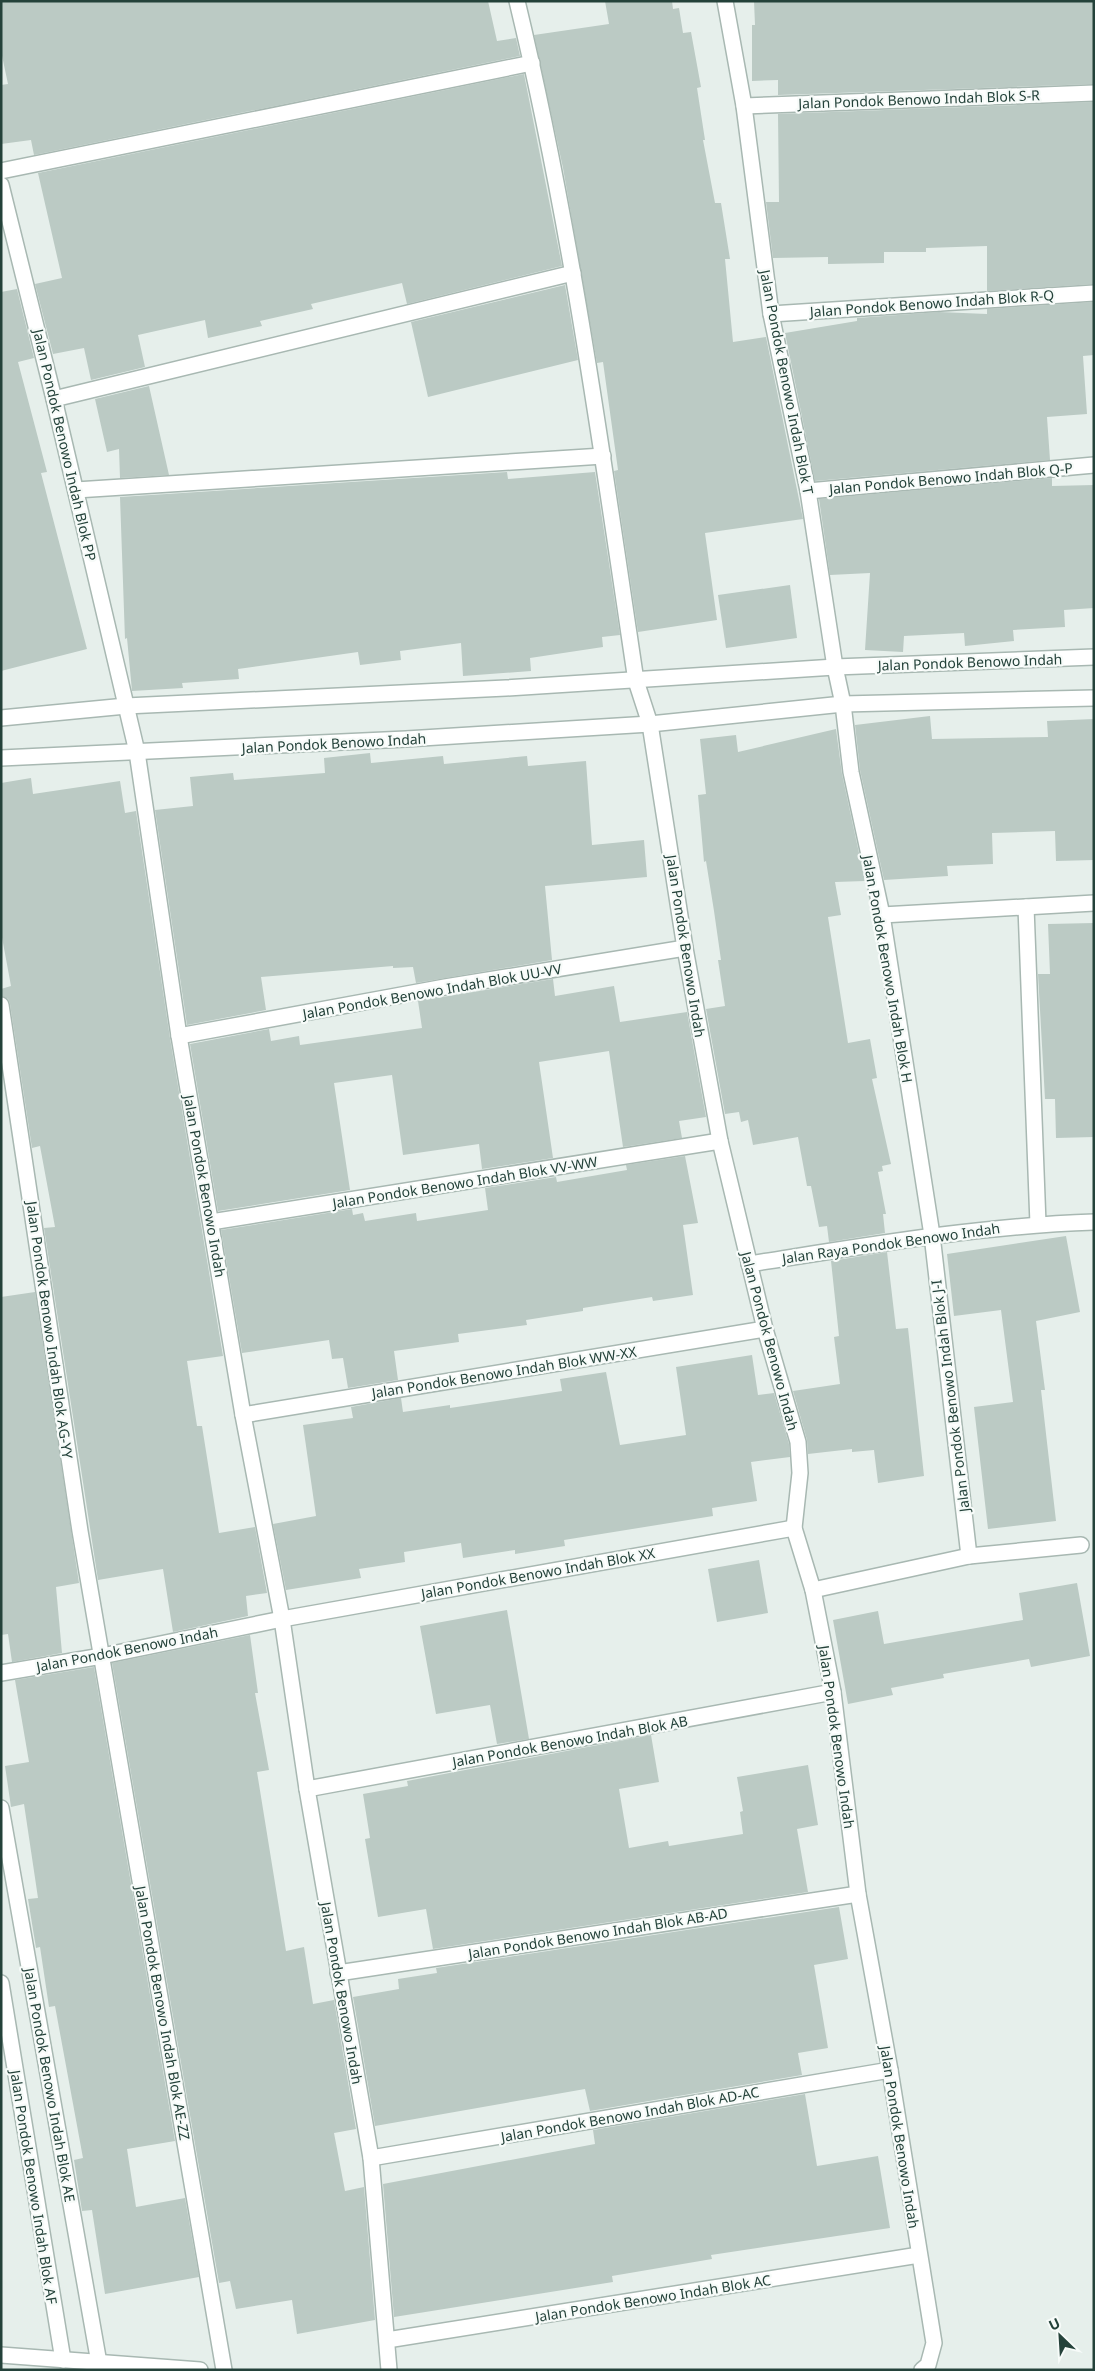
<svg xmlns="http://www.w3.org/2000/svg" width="1095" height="2371" font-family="'Noto Sans',sans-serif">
<rect width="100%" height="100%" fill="#e6efeb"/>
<g fill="#bbcac4">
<polygon points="1,1 488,1 497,41 516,38 520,56 34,155 31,140 1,144 1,85 8,84 1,51"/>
<polygon points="605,1 672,1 673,9 679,8 683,33 691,32 701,87 697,88 705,140 703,140 715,203 721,203 730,259 725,259 733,342 766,337 803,519 705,533 717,620 638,632 614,471 618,470 603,362 597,363 563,168 534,35 609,24"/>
<polygon points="754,1 1094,1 1094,84 778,95 778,80 752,81 752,25 755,25"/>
<polygon points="524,74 562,266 407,304 402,283 311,304 313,309 260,321 262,326 208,338 205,320 138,335 145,367 91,380 84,348 53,354 35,284 62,278 38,173"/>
<polygon points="1094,102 1094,284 987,291 987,246 926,248 926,252 884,252 884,263 828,264 828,257 773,258 766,202 779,202 778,114"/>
<polygon points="565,285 578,360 428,397 411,322"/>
<polygon points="17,289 34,358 18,362 47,472 41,473 87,649 1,671 1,292"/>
<polygon points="1094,302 1094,355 1083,356 1087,414 1047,417 1050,460 815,481 785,333 857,321 857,318 939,312 987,314 987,309"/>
<polygon points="149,386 169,475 120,478 119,449 107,452 95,399"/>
<polygon points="507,472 508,479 595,472 620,635 602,637 603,647 530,658 531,671 463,676 461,643 400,651 401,660 360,665 358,652 238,669 239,679 182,683 183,688 132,691 127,638 125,639 120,497"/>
<polygon points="1052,478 1052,486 1094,485 1094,608 1064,610 1065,627 1013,630 1014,641 965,646 964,633 904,636 903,652 865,650 870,573 830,575 819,499"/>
<polygon points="790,585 797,638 726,648 718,595"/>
<polygon points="930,716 932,739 1048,737 1047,721 1094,719 1094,860 1056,861 1055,831 992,833 993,864 947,866 948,876 884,880 860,770 855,725"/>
<polygon points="836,729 842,774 865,881 835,882 841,915 828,917 848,1043 870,1039 877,1078 872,1079 891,1164 882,1166 883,1171 878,1172 886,1214 883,1214 885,1233 829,1242 827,1226 819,1227 811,1186 807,1186 798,1137 753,1145 748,1120 741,1122 739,1112 725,1114 706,1009 725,1006 718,960 721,960 714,911 706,861 704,862 698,795 706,794 700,739 736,735 738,752"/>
<polygon points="370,753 371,763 443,756 444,764 527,756 528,766 586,761 592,845 644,840 647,877 545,886 552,960 416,983 413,967 393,968 393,966 261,977 266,1010 187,1025 155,810 193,806 190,777 233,773 234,780 325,773 324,758"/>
<polygon points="31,778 33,794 120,781 125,813 136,811 170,1038 223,1356 187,1361 197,1426 202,1426 219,1533 255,1527 267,1593 246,1596 248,1616 173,1632 163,1569 98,1580 44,1228 55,1227 40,1146 32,1148 10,1004 8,999 2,996 1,989 11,986 1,932 1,783"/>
<polygon points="1094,923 1094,1137 1056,1138 1055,1099 1045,1099 1038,974 1050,974 1048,924"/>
<polygon points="553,979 555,996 614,986 620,1022 687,1012 706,1117 679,1121 682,1138 623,1147 609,1051 539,1062 553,1158 482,1169 479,1144 403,1155 392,1075 334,1083 350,1190 218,1211 190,1044 269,1029 271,1041 299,1036 300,1045 422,1028 418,1001"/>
<polygon points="685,1156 698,1223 683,1225 693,1295 653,1301 652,1297 583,1308 583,1311 526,1320 527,1325 458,1334 459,1342 394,1351 398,1380 348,1388 343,1358 332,1359 329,1340 242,1353 221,1230 352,1209 353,1215 363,1213 365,1221 416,1213 417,1221 488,1210 485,1188 556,1177 557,1182 627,1170 626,1165"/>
<polygon points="1066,1236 1080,1312 1036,1321 1045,1390 1041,1390 1056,1521 988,1529 974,1407 1013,1402 1001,1310 954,1316 947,1254"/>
<polygon points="887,1252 896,1329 908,1328 924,1476 878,1483 874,1450 852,1452 852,1449 808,1454 807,1440 793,1391 840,1384 834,1337 839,1336 831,1261"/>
<polygon points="35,1292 79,1583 56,1587 62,1653 12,1662 8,1634 1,1635 1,1297"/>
<polygon points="752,1355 758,1395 774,1393 789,1444 790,1457 751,1462 757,1501 712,1508 713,1516 564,1540 565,1546 515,1554 515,1550 463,1558 461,1543 404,1552 405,1562 359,1569 361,1578 286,1590 273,1524 316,1516 303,1425 353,1418 351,1407 401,1398 403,1412 450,1405 450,1408 562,1391 560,1379 606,1372 620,1445 686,1435 676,1367"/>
<polygon points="759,1560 768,1613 717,1622 708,1569"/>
<polygon points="1077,1583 1090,1656 1031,1667 1029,1659 943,1674 944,1678 891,1688 893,1695 848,1704 833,1620 878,1611 884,1644 1023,1620 1019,1593"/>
<polygon points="507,1610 529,1739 497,1744 490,1705 436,1714 420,1626"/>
<polygon points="250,1635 258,1693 255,1693 269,1770 257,1772 286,1951 304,1947 313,2004 334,2000 356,2129 334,2133 345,2191 364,2187 375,2320 297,2334 292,2300 236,2309 230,2281 219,2283 112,1663"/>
<polygon points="94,1667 175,2141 127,2149 136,2207 185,2198 199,2277 105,2294 92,2210 82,2211 74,2160 83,2158 55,2006 49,2007 40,1947 36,1948 28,1899 38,1898 24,1804 11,1807 5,1766 29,1762 15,1680"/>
<polygon points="651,1735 659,1782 619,1789 629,1848 668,1841 669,1846 743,1834 740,1812 743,1811 737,1777 808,1765 818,1825 797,1829 808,1892 433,1949 426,1909 378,1917 365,1839 370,1838 363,1794 408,1786 407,1781"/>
<polygon points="839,1907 848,1959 814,1965 828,2048 798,2053 802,2075 590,2111 585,2089 375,2126 353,1997 399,1989 398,1979 437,1973 436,1968"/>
<polygon points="805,2094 817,2166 878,2156 890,2228 711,2255 712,2259 612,2276 613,2282 394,2317 383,2184 595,2144 593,2130"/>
</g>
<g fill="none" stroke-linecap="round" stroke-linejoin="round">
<g stroke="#a8b8b2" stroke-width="18">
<g id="minor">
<path d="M517,1c54,224 85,452 119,680l14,43 35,224 35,193 45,188 33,113 2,31 -6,55 19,62 20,102 25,202 32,176 44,273 -6,22 -6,5"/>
<polyline points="725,1 744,106 771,314 808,491 835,667 843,704 851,772 882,915 932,1235 969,1556"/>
<polyline points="744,106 1094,93"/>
<polyline points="1,171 532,63"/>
<polyline points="1,185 54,399 137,752 179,1036 243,1415 282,1619 307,1789 371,2158 389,2370"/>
<polyline points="771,314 1094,293"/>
<polyline points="54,399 573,273"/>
<polyline points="76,490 603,456"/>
<polyline points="808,491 1094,465"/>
<polyline points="1,718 126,706 506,688 835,667 1094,657"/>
<polyline points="1,758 406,739 650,724 843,704 1094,698"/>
<polyline points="1026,907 1038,1224"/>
<polyline points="882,915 1094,903"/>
<polyline points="1,1005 80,1531 224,2370"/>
<polyline points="179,1036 445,987 685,948"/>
<polyline points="211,1222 720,1141"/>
<path d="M749,1264c115,-18 228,-38 345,-42"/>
<polyline points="243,1415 765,1329"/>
<polyline points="813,1590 969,1556 1081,1545"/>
<polyline points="1,1673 102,1656 282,1619 794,1528"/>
<polyline points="307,1789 833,1692"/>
<polyline points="1,1808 99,2363"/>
<polyline points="338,1973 858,1894"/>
<polyline points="1,1983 63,2360"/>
<polyline points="371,2158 890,2070"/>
<polyline points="387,2340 919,2255"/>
<polyline points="1,2355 200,2370"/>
</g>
</g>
<use href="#minor" stroke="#fff" stroke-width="15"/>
</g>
<g text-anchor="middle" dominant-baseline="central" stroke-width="4.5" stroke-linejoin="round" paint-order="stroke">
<g font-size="14" fill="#24423a" stroke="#f7fbf9">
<text transform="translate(919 99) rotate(-2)">Jalan Pondok Benowo Indah Blok S-R</text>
<text transform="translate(932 303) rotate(-4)">Jalan Pondok Benowo Indah Blok R-Q</text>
<text transform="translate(787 382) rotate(79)">Jalan Pondok Benowo Indah Blok T</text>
<text transform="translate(65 445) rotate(77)">Jalan Pondok Benowo Indah Blok PP</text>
<text transform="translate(951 478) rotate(-5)">Jalan Pondok Benowo Indah Blok Q-P</text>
<text transform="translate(970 662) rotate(-2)">Jalan Pondok Benowo Indah</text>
<text transform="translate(334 743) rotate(-3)">Jalan Pondok Benowo Indah</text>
<text transform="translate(686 946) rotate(81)">Jalan Pondok Benowo Indah</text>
<text transform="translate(888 969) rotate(80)">Jalan Pondok Benowo Indah Blok H</text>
<text transform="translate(432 991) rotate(-10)">Jalan Pondok Benowo Indah Blok UU-VV</text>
<text transform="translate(465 1182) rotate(-9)">Jalan Pondok Benowo Indah Blok VV-WW</text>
<text transform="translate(205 1186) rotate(80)">Jalan Pondok Benowo Indah</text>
<text transform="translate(891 1243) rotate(-8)">Jalan Raya Pondok Benowo Indah</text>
<text transform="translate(50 1330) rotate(82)">Jalan Pondok Benowo Indah Blok AG-YY</text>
<text transform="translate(770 1341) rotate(75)">Jalan Pondok Benowo Indah</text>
<text transform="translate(504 1372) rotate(-9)">Jalan Pondok Benowo Indah Blok WW-XX</text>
<text transform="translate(950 1396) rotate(-97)">Jalan Pondok Benowo Indah Blok J-I</text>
<text transform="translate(538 1573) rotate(-10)">Jalan Pondok Benowo Indah Blok XX</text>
<text transform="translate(127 1649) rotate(-11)">Jalan Pondok Benowo Indah</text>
<text transform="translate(837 1737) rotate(82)">Jalan Pondok Benowo Indah</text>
<text transform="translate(570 1741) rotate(-10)">Jalan Pondok Benowo Indah Blok AB</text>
<text transform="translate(598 1933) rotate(-9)">Jalan Pondok Benowo Indah Blok AB-AD</text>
<text transform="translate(342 1993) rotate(80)">Jalan Pondok Benowo Indah</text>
<text transform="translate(163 2013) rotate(80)">Jalan Pondok Benowo Indah Blok AE-ZZ</text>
<text transform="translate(50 2085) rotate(80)">Jalan Pondok Benowo Indah Blok AE</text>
<text transform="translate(630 2114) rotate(-10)">Jalan Pondok Benowo Indah Blok AD-AC</text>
<text transform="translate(900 2137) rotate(81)">Jalan Pondok Benowo Indah</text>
<text transform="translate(34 2187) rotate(81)">Jalan Pondok Benowo Indah Blok AF</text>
<text transform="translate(653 2298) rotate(-9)">Jalan Pondok Benowo Indah Blok AC</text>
</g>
</g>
<rect width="1095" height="2371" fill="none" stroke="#24423a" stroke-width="5"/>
<g transform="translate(1060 2336) rotate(335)" stroke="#f7fbf9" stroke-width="4" paint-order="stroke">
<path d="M0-4L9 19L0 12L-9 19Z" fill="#24423a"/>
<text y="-8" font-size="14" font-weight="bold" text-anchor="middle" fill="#24423a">U</text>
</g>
</svg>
